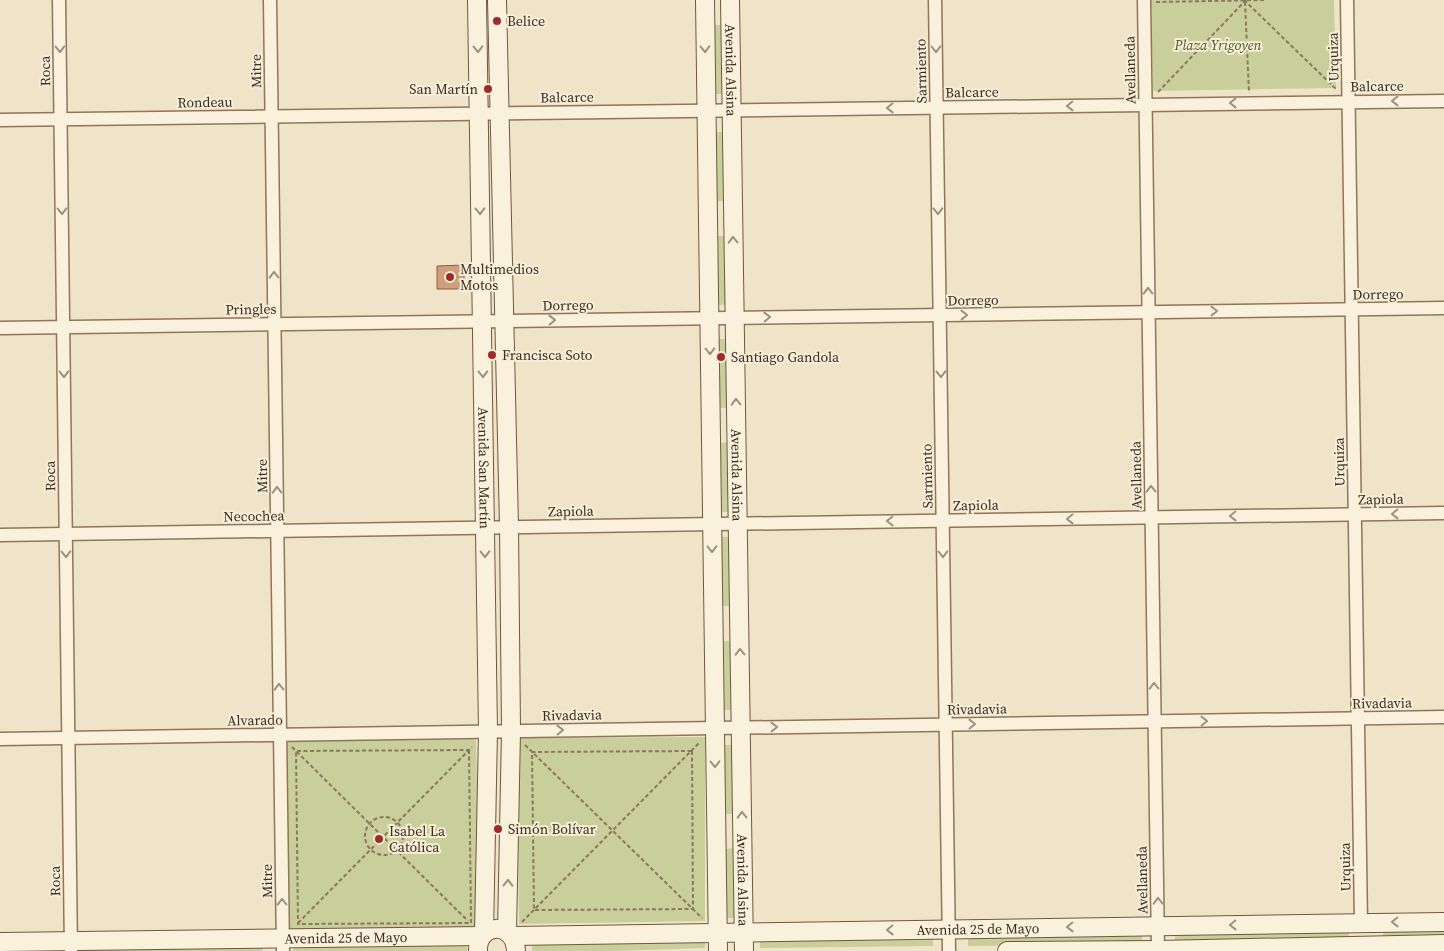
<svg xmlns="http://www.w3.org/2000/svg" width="1444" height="951" font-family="'Source Serif 4',serif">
<rect width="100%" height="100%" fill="#f0e4c8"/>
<g fill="#c9cf9b">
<polygon points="1151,0 1334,0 1336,88 1153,91"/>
<polygon points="711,25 722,25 723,94 712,94"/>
<polygon points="712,132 723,132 724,201 713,202"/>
<polygon points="714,236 725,236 726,305 715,305"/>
<polygon points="717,339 728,339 729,408 718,408"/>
<polygon points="730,442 731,512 720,512 719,443"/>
<polygon points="719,537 730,537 731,606 720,606"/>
<polygon points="721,641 732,641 733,710 722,710"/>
<polygon points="705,737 705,921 519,924 517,738"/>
<polygon points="476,739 480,927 290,934 286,741"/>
<polygon points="723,745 734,745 735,814 724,814"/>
<polygon points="736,848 737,918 726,918 725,849"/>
<polygon points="1444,929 1444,938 1383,939 1383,930"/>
<polygon points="1349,930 1349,939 1175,940 1175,931"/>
<polygon points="1142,935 1142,944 968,946 968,937"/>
<polygon points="933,937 933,946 760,948 760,939"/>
<polygon points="705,939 705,948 616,951 532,951 532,944"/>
<polygon points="467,943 467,951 293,951 293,948"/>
<polygon points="263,945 263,951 90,951 89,948"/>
</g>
<polygon fill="#cf9f7d" stroke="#8d5f41" points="464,265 464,289 437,289 437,266"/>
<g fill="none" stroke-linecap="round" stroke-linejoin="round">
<g stroke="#8d765c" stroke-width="15">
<g id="street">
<polyline points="59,0 71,951"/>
<polyline points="270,0 283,951"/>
<polyline points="935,0 949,951"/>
<polyline points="1144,0 1158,950"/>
<polyline points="1347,0 1361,923"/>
<polyline points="0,120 1444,101"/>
<polyline points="0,328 1444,308"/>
<polyline points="0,535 1444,513"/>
<polyline points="0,739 1444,717"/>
</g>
</g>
<g stroke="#6f573f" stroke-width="20">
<g id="secondary">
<path id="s1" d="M477,0l11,731 -4,203"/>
<polyline points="497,0 509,527 511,731 507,932"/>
<polyline points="705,0 718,951"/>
<path id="s2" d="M730,0l14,951"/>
<path id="s3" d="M512,936l932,-14"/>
<path id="s4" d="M0,942l482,-6"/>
<path d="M478,951c-1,-29 37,-30 38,0"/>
<polyline points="1007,951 1158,950 1444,944"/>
</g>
</g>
<g stroke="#8d765c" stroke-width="2" stroke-dasharray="4 2.5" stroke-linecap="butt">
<polyline points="1244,0 1336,89"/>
<polyline points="1156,2 1266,0"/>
<polyline points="1245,2 1249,93"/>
<polyline points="1158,92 1246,0"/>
<polyline points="525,745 702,918"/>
<polyline points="292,747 468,921"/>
<polygon points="469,750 471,923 298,924 296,751"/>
<polygon points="692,751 693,909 534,910 532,752"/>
<circle cx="384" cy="836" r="19"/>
<polyline points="522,922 700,742"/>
<polyline points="298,923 472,747"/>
</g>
<use href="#street" stroke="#faf1dc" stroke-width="12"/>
<use href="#secondary" stroke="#faf1dc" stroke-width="18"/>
</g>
<defs><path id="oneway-chevron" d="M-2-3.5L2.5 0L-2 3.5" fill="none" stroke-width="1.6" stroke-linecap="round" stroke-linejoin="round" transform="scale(1.25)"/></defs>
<g stroke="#9c907e">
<use href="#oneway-chevron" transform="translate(60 49) rotate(89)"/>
<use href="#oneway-chevron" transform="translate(478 49) rotate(89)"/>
<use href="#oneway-chevron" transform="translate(705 49) rotate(89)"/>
<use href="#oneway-chevron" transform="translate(936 49) rotate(89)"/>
<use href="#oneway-chevron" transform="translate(1395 101) rotate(179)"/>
<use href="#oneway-chevron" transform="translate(1233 103) rotate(179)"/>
<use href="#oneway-chevron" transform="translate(1070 106) rotate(179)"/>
<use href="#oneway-chevron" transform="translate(890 108) rotate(179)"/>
<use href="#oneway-chevron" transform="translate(62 211) rotate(89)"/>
<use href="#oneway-chevron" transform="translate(480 211) rotate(89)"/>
<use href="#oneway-chevron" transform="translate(938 211) rotate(89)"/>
<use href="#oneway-chevron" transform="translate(733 240) rotate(-91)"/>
<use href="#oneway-chevron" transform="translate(274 275) rotate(-91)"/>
<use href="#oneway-chevron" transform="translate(1148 291) rotate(-91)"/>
<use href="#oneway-chevron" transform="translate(1214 311) rotate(-1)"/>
<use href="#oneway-chevron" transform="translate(964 315) rotate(-1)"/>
<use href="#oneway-chevron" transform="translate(767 317) rotate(-1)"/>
<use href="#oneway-chevron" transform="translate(552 320) rotate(-1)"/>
<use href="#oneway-chevron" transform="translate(710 351) rotate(89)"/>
<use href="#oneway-chevron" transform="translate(64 374) rotate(89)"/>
<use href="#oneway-chevron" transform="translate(483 374) rotate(89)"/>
<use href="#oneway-chevron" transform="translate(941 374) rotate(89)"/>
<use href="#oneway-chevron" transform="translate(736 402) rotate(-91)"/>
<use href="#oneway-chevron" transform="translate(1151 489) rotate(-91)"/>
<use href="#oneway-chevron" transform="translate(277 490) rotate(-91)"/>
<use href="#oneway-chevron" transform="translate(1395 514) rotate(179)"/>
<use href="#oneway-chevron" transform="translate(1233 516) rotate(179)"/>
<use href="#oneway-chevron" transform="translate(1070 519) rotate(179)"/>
<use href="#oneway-chevron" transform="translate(890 521) rotate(179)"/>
<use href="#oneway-chevron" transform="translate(712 549) rotate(89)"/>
<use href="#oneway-chevron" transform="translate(66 554) rotate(89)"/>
<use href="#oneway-chevron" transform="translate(485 554) rotate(89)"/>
<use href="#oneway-chevron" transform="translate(943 554) rotate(89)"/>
<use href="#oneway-chevron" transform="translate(740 652) rotate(-91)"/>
<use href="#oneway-chevron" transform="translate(1154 686) rotate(-91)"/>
<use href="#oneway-chevron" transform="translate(279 687) rotate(-91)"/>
<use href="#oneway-chevron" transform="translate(1204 721) rotate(-1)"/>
<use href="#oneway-chevron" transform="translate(972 724) rotate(-1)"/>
<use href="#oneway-chevron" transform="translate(774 727) rotate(-1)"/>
<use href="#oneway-chevron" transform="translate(560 730) rotate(-1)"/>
<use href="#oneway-chevron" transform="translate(715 764) rotate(89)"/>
<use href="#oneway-chevron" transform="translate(742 815) rotate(-91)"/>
<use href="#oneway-chevron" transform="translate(508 883) rotate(-89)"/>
<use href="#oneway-chevron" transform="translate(1158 901) rotate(-91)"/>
<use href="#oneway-chevron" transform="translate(282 902) rotate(-91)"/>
<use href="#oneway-chevron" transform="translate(1395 922) rotate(179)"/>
<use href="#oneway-chevron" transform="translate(1233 925) rotate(179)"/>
<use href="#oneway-chevron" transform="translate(1070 927) rotate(179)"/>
<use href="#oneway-chevron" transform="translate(890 930) rotate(179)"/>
</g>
<g fill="#9e2a2b" stroke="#f7eed8" stroke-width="2">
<circle cx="497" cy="21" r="5"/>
<circle cx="488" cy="89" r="5"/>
<circle cx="450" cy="277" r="5"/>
<circle cx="492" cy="355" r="5"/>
<circle cx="721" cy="357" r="5"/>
<circle cx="498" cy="829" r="5"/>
<circle cx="379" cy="839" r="5"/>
</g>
<g text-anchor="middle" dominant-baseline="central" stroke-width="4" stroke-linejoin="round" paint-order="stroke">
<g font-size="14" fill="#3d2e20" stroke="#f7eed8" text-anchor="start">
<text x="507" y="21">Belice</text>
<text x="478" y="89" text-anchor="end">San Martín</text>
<text x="460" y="269">Multimedios<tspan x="460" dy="16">Motos</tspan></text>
<text x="502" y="355">Francisca Soto</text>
<text x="731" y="357">Santiago Gandola</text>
<text x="508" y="829">Simón Bolívar</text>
<text x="389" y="831">Isabel La<tspan x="389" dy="16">Católica</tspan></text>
</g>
<g font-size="14" font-style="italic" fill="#4d5a26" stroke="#f7eed8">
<text x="1218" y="45">Plaza Yrigoyen</text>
</g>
<g font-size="14" fill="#3d2e20" stroke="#f7eed8">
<text transform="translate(1333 57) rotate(-91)">Urquiza</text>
<text transform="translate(1130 70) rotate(-91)">Avellaneda</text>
<text transform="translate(45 71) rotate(-91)">Roca</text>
<text transform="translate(256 71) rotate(-91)">Mitre</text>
<text stroke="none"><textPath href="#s2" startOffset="70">Avenida Alsina</textPath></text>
<text transform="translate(921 71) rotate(-91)">Sarmiento</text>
<text transform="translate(1377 86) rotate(-1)">Balcarce</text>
<text transform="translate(972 92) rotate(-1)">Balcarce</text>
<text transform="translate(567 97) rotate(-1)">Balcarce</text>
<text transform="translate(205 102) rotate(-1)">Rondeau</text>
<text transform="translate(1378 294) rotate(-1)">Dorrego</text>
<text transform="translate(973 300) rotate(-1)">Dorrego</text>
<text transform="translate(568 305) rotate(-1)">Dorrego</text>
<text transform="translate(251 309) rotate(-1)">Pringles</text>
<text transform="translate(1339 462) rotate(-91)">Urquiza</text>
<text stroke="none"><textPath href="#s1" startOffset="468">Avenida San Martín</textPath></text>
<text transform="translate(1136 475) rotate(-91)">Avellaneda</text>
<text transform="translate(50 476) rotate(-91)">Roca</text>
<text transform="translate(262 476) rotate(-91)">Mitre</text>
<text stroke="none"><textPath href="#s2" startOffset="475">Avenida Alsina</textPath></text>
<text transform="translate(927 476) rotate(-91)">Sarmiento</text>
<text transform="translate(1381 499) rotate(-1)">Zapiola</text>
<text transform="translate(976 505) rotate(-1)">Zapiola</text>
<text transform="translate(571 511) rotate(-1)">Zapiola</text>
<text transform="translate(254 516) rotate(-1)">Necochea</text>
<text transform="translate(1382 703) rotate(-1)">Rivadavia</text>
<text transform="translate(977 709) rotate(-1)">Rivadavia</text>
<text transform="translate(572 715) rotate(-1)">Rivadavia</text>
<text transform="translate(255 720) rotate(-1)">Alvarado</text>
<text transform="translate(1345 867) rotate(-91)">Urquiza</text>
<text stroke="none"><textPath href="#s2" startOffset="880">Avenida Alsina</textPath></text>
<text transform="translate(1142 880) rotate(-91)">Avellaneda</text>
<text transform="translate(55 881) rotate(-91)">Roca</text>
<text transform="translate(267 881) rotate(-91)">Mitre</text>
<text stroke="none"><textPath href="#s3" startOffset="466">Avenida 25 de Mayo</textPath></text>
<text stroke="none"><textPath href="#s4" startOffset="346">Avenida 25 de Mayo</textPath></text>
</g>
</g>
</svg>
